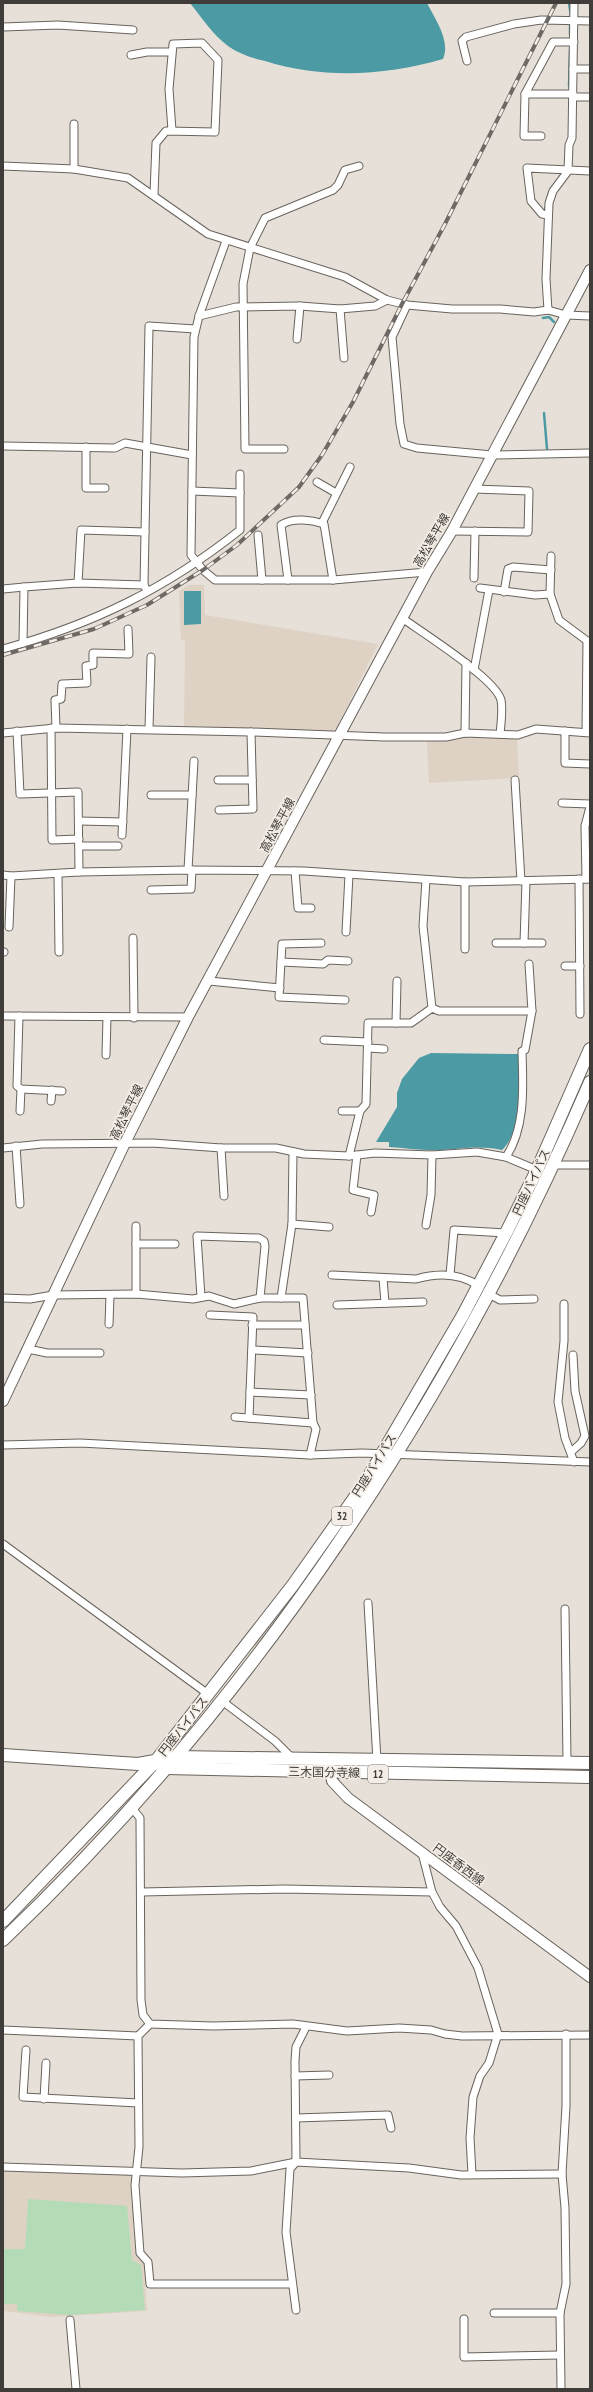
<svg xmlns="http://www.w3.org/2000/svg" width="593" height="2392" font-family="'PT Sans Narrow','Noto Sans JP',sans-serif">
<rect width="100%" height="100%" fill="#e7e0d8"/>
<g fill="#ded2c4">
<polygon points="189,585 204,585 205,615 378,644 337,727 332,731 184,726 185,641 181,640 179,591"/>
<polygon points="466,735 517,738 519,778 429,783 427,740 451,740"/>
<polygon points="3,2171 133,2173 133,2226 138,2257 144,2263 147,2311 51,2317 3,2311"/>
</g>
<polygon fill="#b3dcb6" points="28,2199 127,2206 132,2260 141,2265 145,2310 70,2315 17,2311 17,2304 3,2304 3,2249 25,2249"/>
<g fill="#4c9ba4">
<path d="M190,3h237c8,16 24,38 16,56 -58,17 -121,20 -178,2 -13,-3 -26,-7 -37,-15 -15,-11 -26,-28 -38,-43z"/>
<polygon points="184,591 201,591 201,624 184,625"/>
<path d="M431,1053l88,1c1,29 5,75 -17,96 -25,-5 -38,-1 -62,0 -17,1 -34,-2 -51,-3v-5h-13l21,-35v-14l5,-14 17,-21z"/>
</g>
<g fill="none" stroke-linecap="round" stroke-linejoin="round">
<g stroke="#4c9ba4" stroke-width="2.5">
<polyline points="569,3 571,16"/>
<polyline points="570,34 570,25"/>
<polyline points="569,86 570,50"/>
<polyline points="551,189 561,176"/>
<polyline points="545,210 549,194"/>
<polyline points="543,318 549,317 554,322"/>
<polyline points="544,413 547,449"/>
</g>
<g stroke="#69635c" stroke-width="9">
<g id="minor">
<polyline points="3,27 58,25 133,30"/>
<polyline points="131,55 147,52 171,52"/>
<polyline points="467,61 462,41 466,37 514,24 541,20 590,21"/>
<polyline points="573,69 590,69"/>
<polyline points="525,94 573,94"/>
<polyline points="573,97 590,97"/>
<polyline points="541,136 524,136 525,94 553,42 574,42"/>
<polyline points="3,166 74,169 128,178 208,234 345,277 387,300 407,305 452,309 500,309 534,312 548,310 566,315 590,316"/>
<polyline points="74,169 74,124"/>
<polyline points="154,194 156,143 166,131 215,132 218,60 202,43 173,44 169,89 172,130"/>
<polyline points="548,215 542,214 531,201 527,168 590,171"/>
<polyline points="226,241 199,316 194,337 191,555 203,570 215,580 333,580 427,572"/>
<polyline points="407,305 392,337 400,424 404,444 417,448 492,455 590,453"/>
<polyline points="340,309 344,358"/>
<polyline points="548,310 546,279 549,203 553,191 568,171 569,145 572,138 574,3"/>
<polyline points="199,316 236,307 300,306 340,309 375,306 387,300"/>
<polyline points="297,339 300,306"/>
<polyline points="3,446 115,448 125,443 192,455"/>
<polyline points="86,447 86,488 105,488"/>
<polyline points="284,449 245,449 243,284 250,248 265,218 333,190 338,185 345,170 359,166"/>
<polyline points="317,482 336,493"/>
<polyline points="192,491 240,493"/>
<polyline points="322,523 350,467"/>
<polyline points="452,531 528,532 529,491 474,489"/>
<polyline points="258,535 262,580"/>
<polyline points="551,556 550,594 559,620 590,643"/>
<polyline points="474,578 475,531"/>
<path d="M288,580l-7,-55c12,-8 31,-5 43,-1l9,56"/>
<polyline points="78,583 81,530 145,532"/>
<polyline points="144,585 149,326 195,329"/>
<polyline points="480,588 535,595 550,594"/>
<polyline points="3,589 24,587"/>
<polyline points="504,592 508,569 513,567 551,570"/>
<path d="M402,618c21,15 94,61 99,82 2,10 0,24 -1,34"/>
<polyline points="23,643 24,587 78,583 144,585 146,589"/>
<path d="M3,649c91,-25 164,-61 237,-119v-56"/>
<polyline points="474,670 489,590"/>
<polyline points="51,728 52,840 79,839"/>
<polyline points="56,728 55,700 61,699 62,684 87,683 86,666 93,665 93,653 129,654 128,629"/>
<polyline points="149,729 151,657"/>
<polyline points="17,731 20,794 78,792 79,872"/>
<polyline points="565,731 565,763 590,764"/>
<polyline points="586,732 587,641"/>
<polyline points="3,733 56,728 251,732 384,737 446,737 465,733 518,735 536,729 590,733"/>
<polyline points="465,733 466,663"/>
<polyline points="218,780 252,780"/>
<polyline points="515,780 521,881"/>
<polyline points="151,795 192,795"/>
<polyline points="562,803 590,804"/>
<polyline points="219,810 253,809 251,732"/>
<polyline points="79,821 123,822"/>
<polyline points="122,835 127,729"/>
<polyline points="79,846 118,846"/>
<polyline points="188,870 194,761"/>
<polyline points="295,871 298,908 311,908"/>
<polyline points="3,875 11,876 79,872 188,870 304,871 465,882 590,879"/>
<polyline points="58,875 59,952"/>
<polyline points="579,879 580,1014"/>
<polyline points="586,879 585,826 590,807"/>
<polyline points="426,880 423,926 432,1008"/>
<polyline points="151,890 191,889 192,870"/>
<polyline points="9,927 11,876"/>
<polyline points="346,932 349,875"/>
<polyline points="133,938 134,1018"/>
<polyline points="321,943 282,944 279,997 345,1000"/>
<polyline points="496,943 542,943"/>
<polyline points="524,943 526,881"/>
<polyline points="465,949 465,882"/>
<polyline points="3,952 4,952"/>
<polyline points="281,962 323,964 328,960 348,961"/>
<polyline points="565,966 580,966"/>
<polyline points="209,981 280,988"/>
<polyline points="3,1016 188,1017"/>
<polyline points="19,1016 17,1086 21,1089 62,1091"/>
<polyline points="396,1023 397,981"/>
<polyline points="324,1040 368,1042"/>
<polyline points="368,1048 384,1049"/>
<polyline points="106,1055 107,1017"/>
<polyline points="51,1101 52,1090"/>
<polyline points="20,1111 21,1089"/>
<polyline points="342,1111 360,1111"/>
<polyline points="16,1146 20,1204"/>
<polyline points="3,1148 42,1144 153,1143 221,1148 276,1148 304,1154 349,1156 375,1153 432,1155 477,1152 506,1157 537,1170 540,1169"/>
<polyline points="221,1148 224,1196"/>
<polyline points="357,1155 353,1190 374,1195 371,1212"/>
<polyline points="349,1156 360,1111 366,1104 368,1023 411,1023 432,1008 439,1011 532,1011"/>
<path d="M506,1157c20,-30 17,-71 16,-106l3,-1 7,-39 -3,-47"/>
<polyline points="552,1165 590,1165"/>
<polyline points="292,1224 329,1227"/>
<polyline points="426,1225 431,1195 432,1155"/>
<polyline points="136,1226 136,1294"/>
<polyline points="136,1244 175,1244"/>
<path d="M332,1275l84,4c21,-6 44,-6 63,7"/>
<polyline points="450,1275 454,1230 506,1233"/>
<polyline points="383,1278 385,1303"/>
<polyline points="489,1294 500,1300 534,1299"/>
<polyline points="201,1297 197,1236 259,1238 264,1241 265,1246 260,1298"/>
<polyline points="3,1298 30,1299 53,1295 136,1294 193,1299 209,1296 234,1304 260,1298 303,1298 313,1423 316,1429 310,1455"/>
<polyline points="281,1298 292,1224 293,1152"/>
<polyline points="564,1304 564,1341 558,1402 565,1438 574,1462"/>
<polyline points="337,1305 423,1302"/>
<polyline points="210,1315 253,1317 249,1418"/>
<polyline points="109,1324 110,1295"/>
<polyline points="252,1325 305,1325"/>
<polyline points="28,1349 47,1353 100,1353"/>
<polyline points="252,1350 308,1353"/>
<polyline points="250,1392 311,1395"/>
<polyline points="235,1417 313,1423"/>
<polyline points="3,1445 80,1443 310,1455 362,1453 590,1462"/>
<polyline points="571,1452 581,1443 585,1436 575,1391 573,1355"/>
<polyline points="3,1544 208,1694"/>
<polyline points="368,1603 377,1761"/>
<polyline points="565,1609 567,1762"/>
<polyline points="222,1701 275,1741 293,1759"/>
<polyline points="132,1808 140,1818 141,2000 143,2015 150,2024 213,2026 293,2024 347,2031 399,2028 431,2030 445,2034 462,2036 590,2035"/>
<polyline points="422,1853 432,1892 440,1907 456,1926 478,1968 498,2034 489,2063 480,2076 473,2097 470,2138 472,2174"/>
<polyline points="142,1892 284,1889 432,1892"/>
<polyline points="150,2024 138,2036 139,2147 135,2185 140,2253 148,2262 150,2284 292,2284"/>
<polyline points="3,2030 138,2036"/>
<polyline points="26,2050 23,2097 138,2103"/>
<polyline points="295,2076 329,2075"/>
<polyline points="44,2099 46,2063"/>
<polyline points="296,2118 388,2115 391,2128"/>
<polyline points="3,2167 182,2173 251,2171 296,2162 409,2168 461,2175 562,2174"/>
<polyline points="296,2310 286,2232 290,2169 296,2162 295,2061 296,2047 306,2027"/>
<polyline points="494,2313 560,2313"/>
<polyline points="464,2319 464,2357 560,2355"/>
<polyline points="70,2320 76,2389"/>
<polyline points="561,2389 560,2313 566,2284 565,2208 562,2174 566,2106 566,2034"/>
</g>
</g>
<g stroke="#69635c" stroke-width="12">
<g id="secondary">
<polyline points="3,1401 125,1143 188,1017 427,572 452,531 590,270"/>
<polyline points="329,1764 332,1781 348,1798 590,1977"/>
</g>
</g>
<g stroke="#69635c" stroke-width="14">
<g id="primary">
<polyline points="3,1755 138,1764 177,1757 590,1763"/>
<polyline points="158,1764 166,1768 590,1777"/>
</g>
</g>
<g stroke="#69635c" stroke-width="14">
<g id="trunk">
<polyline points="3,1921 155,1762 293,1585 365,1483 463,1315 506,1233 537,1170 590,1049"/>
<path d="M3,1940c253,-241 449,-537 587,-858"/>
</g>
</g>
<use href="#minor" stroke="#fff" stroke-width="7"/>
<use href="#secondary" stroke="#fff" stroke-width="10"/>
<use href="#primary" stroke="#fff" stroke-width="12"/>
<use href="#trunk" stroke="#fff" stroke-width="12"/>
<g stroke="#6e6965" stroke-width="4">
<polyline id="rail" points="3,655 94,629 147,605 203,570 237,545 299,487 322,455 353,402 402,304 445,224 556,3"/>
</g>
<use href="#rail" stroke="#f4ede5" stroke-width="2.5" stroke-dasharray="8" stroke-linecap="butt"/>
</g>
<g text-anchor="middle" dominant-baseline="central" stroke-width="3.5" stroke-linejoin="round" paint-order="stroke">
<g fill="#f4ede5" stroke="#75716d" stroke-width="1">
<rect x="332" y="1507" width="20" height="18" rx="3"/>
<rect x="368" y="1765" width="20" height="18" rx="3"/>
</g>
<g font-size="11" font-weight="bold" fill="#3f3c39">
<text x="342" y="1516">32</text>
<text x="378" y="1774">12</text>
</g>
<g font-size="12" fill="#3f3c39" stroke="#f4ede5">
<text transform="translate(431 540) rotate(-60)">高松琴平線</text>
<text transform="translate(277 825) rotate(-62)">高松琴平線</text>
<text transform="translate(126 1112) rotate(-64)">高松琴平線</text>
<text transform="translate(531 1182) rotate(-65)">円座バイパス</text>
<text transform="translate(374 1465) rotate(-58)">円座バイパス</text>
<text transform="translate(183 1726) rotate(-52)">円座バイパス</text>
<text transform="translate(324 1772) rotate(1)">三木国分寺線</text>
<text transform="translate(459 1864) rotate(37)">円座香西線</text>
</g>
</g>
<rect width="593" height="2392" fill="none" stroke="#3f3c39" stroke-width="8"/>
</svg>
